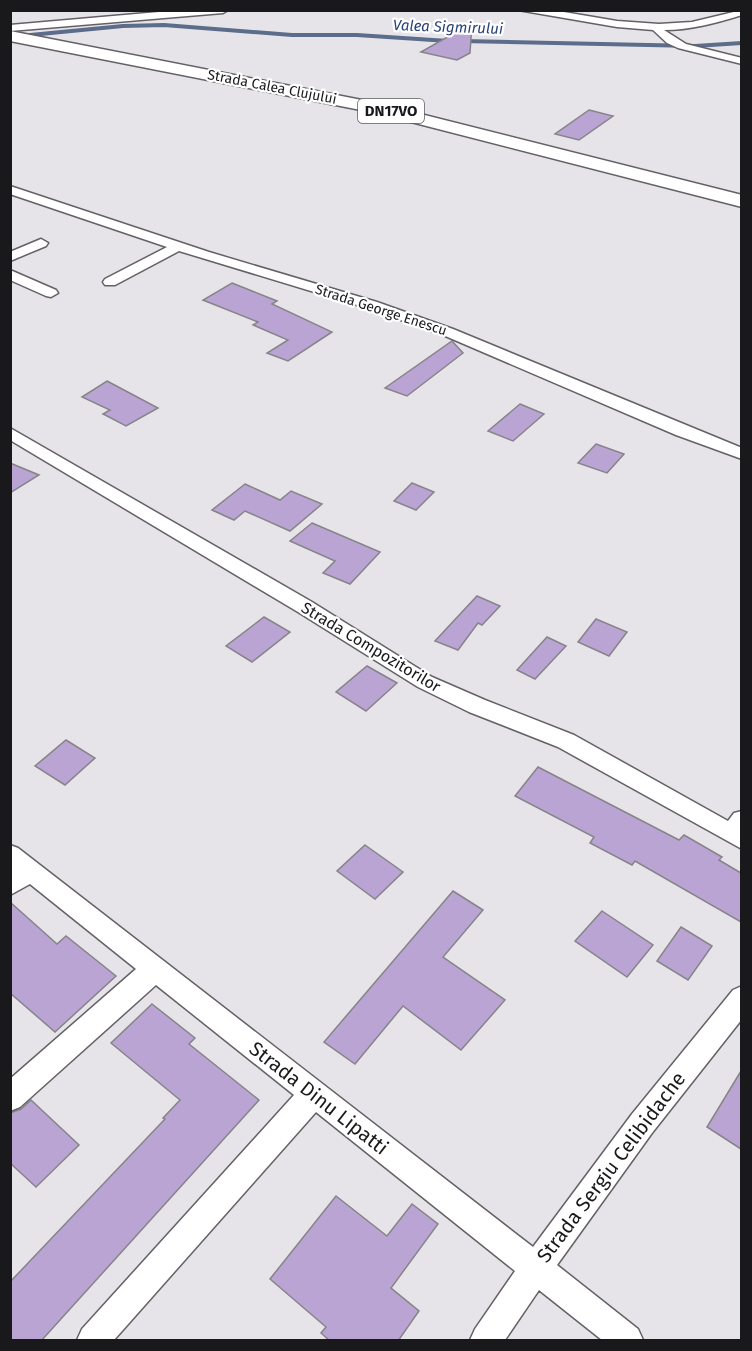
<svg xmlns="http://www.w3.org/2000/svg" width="752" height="1351" font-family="'Fira Sans',sans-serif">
<rect width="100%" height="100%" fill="#e6e3e9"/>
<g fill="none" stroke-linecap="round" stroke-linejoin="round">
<g stroke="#5c6c8b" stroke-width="4">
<polyline points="20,36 123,26 164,25 292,35 357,35 448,41"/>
<polyline points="462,41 695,46 742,43"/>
</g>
</g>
<g fill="#b9a4d3" stroke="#868489" stroke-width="1.5">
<polygon points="472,23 470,53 457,60 421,52"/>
<polygon points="589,110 613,116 579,140 555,134"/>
<polygon points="232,283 277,301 272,304 332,332 288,361 267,353 288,340 253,325 258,322 203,300"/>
<polygon points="452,341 463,353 407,396 385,388"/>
<polygon points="107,381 158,408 126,426 103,414 110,410 82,397"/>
<polygon points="520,404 544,414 513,441 488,431"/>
<polygon points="596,444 624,454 607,473 578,463"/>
<polygon points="10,463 39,475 10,493"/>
<polygon points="412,483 434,492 416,510 394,501"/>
<polygon points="245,484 280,500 291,491 322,504 290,531 245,511 234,520 212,510"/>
<polygon points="312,523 380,552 350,584 323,573 335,561 290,541"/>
<polygon points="477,596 500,606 482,625 478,623 458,650 435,641"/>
<polygon points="264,617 290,632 252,662 226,646"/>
<polygon points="596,619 627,632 609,656 578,642"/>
<polygon points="547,637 566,646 535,679 517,670"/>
<polygon points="367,666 397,683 366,711 336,692"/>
<polygon points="66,740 95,758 65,785 35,766"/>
<polygon points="538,767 679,840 684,835 722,857 719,860 741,873 741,922 635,861 632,865 590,843 594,837 515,796"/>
<polygon points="365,845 403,872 375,899 337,871"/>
<polygon points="453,891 483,910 443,957 505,1000 461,1050 403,1006 355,1064 324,1042"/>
<polygon points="10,902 57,944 66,936 116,976 55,1032 10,993"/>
<polygon points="602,911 653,945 627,977 575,941"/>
<polygon points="681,927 712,946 688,980 657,961"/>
<polygon points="152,1004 195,1038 189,1044 259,1100 41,1341 10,1341 10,1282 165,1119 163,1118 180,1100 111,1043"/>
<polygon points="741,1071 741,1149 707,1127"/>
<polygon points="31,1100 79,1145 36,1187 10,1163 10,1113 21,1109"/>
<polygon points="336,1196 387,1236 412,1204 438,1224 391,1288 419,1311 398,1341 330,1341 321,1333 326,1327 270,1279"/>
</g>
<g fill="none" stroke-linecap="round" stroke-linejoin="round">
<g stroke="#646166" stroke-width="3">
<g id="street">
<polygon points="182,10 228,10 223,13 10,31 10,25"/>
<path d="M518,10h34l65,11 42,3 33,-2 50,-12v5c-26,8 -51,15 -78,15l22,14 56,14v6l-64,-16 -11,-5 -14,-13 -36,-3z"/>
<polygon points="10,186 209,252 377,302 453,329 742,448 742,459 676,435 443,335 367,308 179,251 115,285 105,285 103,282 105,279 167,247 10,194"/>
<polygon points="41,239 48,243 46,246 10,261 10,252"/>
<polygon points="10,270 56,290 58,293 51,297 46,296 10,280"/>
<polygon points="10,428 312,602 432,677 485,700 574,735 728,821 734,813 742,811 742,849 558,747 469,712 418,687 298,612 10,440"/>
<polygon points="10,845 18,848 533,1247 632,1114 733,990 742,986 742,1019 652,1133 557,1265 638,1329 643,1340 602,1340 539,1290 505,1340 470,1340 475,1329 515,1271 316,1112 114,1340 77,1340 82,1329 294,1095 156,985 20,1107 10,1111 10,1079 136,969 30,884 10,895"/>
</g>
</g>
<g stroke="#646166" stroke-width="3">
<polygon id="highway" points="10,31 377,103 742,195 742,207 376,113 10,41"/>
</g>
<use href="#street" fill="#fff" fill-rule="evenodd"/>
<use href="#highway" fill="#fff" fill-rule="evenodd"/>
</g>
<g text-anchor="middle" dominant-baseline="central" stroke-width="4.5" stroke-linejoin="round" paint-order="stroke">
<g font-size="14" fill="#19191b" stroke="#fff">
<text transform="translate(272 87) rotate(11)">Strada Calea Clujului</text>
<text transform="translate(381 310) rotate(18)">Strada George Enescu</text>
</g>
<g font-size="15" font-style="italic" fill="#28427a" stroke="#fff">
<text transform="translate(448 27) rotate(2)">Valea Sigmirului</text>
</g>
<rect fill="#fff" stroke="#5e5e5f" stroke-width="1.5" x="358" y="99" width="66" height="24" rx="4.5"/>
<g font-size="15" font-weight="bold" fill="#19191b">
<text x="391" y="111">DN17VO</text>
</g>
<g font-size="16" fill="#19191b" stroke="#fff">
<text transform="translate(371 647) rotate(31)">Strada Compozitorilor</text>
</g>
<g font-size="20" fill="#19191b" stroke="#fff">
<text transform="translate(319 1098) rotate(38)">Strada Dinu Lipatti</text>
<text transform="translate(611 1167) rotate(-53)">Strada Sergiu Celibidache</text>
</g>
</g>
<rect width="752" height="1351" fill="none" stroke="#19191b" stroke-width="24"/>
</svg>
